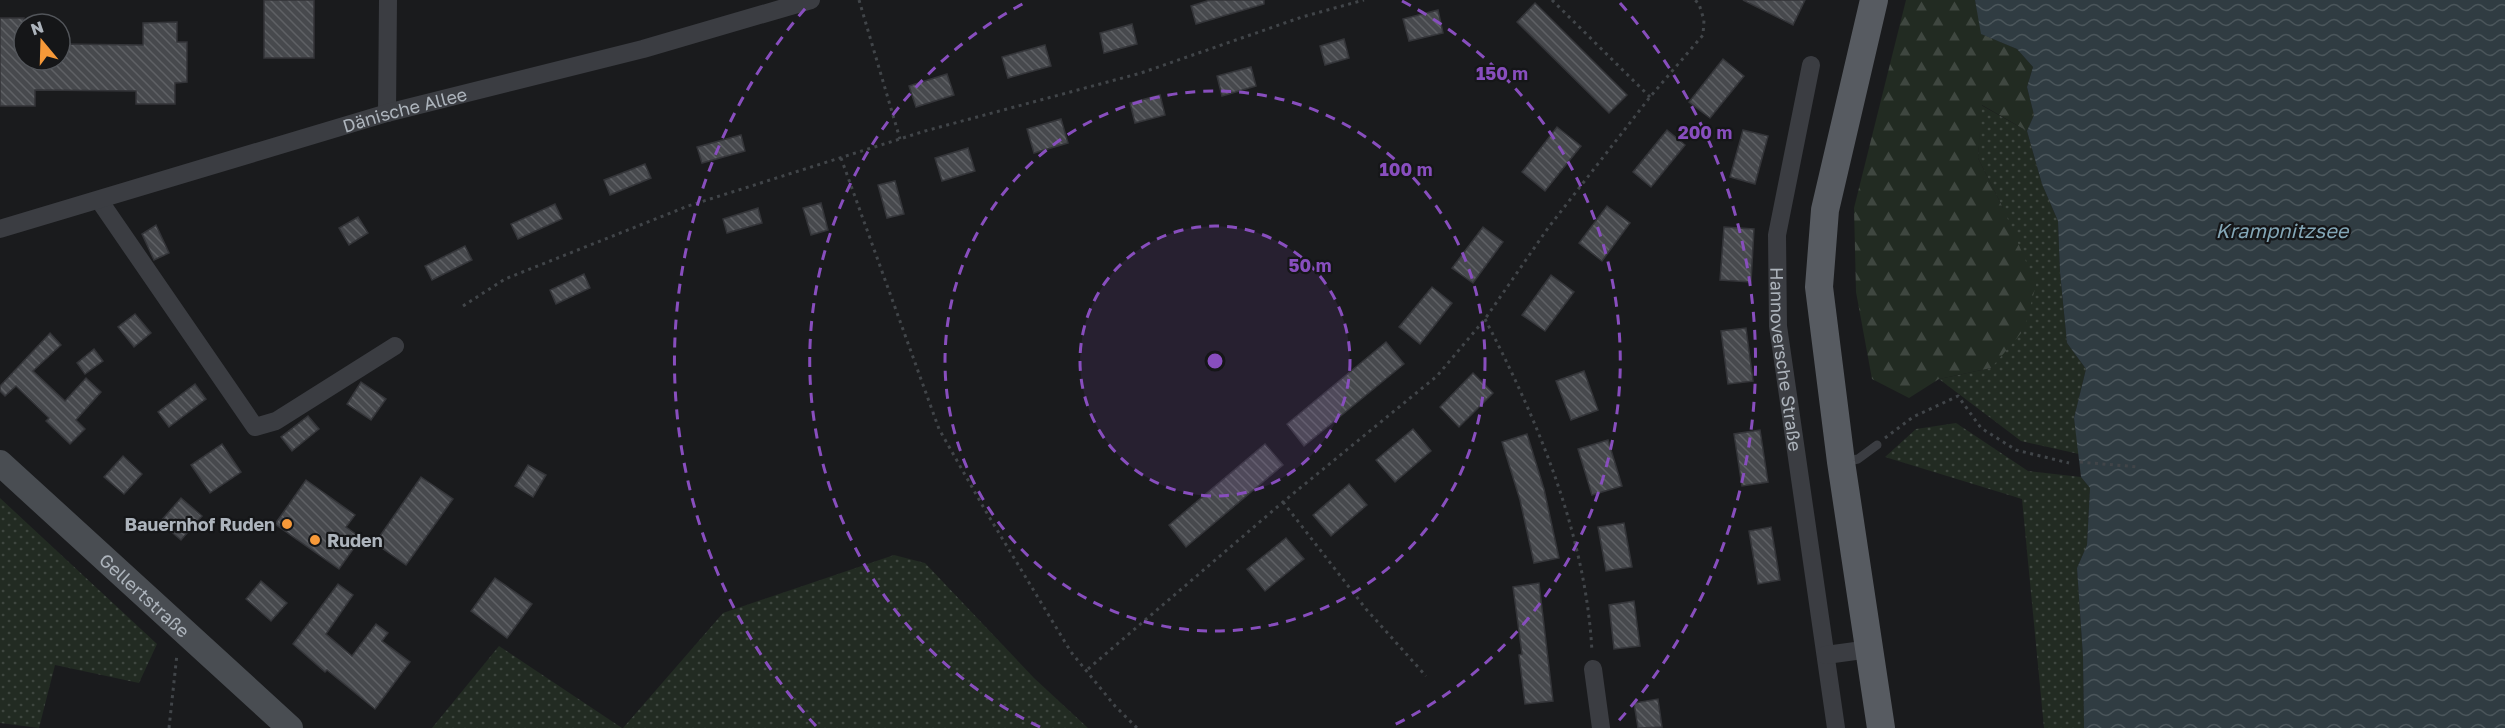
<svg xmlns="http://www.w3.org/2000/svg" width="2505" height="728" font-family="'Golos Text',sans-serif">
<defs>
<pattern id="grass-dots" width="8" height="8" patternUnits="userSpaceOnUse" patternTransform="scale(1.5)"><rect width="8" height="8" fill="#222b22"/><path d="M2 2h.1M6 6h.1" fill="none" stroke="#3f4740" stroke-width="1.8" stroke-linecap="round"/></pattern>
<pattern id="forest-firs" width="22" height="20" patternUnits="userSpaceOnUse" patternTransform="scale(1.5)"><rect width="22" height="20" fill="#222b22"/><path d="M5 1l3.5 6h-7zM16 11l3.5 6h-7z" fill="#3f4740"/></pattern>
<pattern id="water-waves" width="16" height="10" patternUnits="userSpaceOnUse" patternTransform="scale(1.5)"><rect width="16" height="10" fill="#303c42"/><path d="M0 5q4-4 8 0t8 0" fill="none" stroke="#4b565b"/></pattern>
<pattern id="building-back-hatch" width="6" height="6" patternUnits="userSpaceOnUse" patternTransform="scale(1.5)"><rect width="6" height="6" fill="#47494d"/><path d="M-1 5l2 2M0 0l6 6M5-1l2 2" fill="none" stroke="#5f6165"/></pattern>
</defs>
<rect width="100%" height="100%" fill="#1a1b1d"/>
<g fill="url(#grass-dots)">
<polygon points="1981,105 2027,131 2042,184 2058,221 2060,272 2067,343 2086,369 2074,418 2079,454 2021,441 1939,379 1991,368 2003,208 1978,158"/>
<polygon points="1956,423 2028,471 2081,477 2090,488 2087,545 2077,568 2083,657 2084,728 2044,728 2022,499 1885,457 1916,429"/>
<polygon points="0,498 157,644 139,683 55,665 39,728 0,723"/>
<polygon points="894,555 925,563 1034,678 1088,728 623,728 723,613"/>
<polygon points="499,646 622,728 432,728"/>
</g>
<polygon fill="url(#forest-firs)" points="1906,0 1975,0 1982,34 2017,49 2033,67 2027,87 2034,115 2027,131 1982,105 1978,158 2003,208 2036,285 2024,330 1991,368 1939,379 1909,398 1872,379 1856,292 1854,208"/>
<polygon fill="url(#water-waves)" points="1975,0 2505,0 2505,728 2084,728 2083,657 2077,568 2087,545 2090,488 2081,477 2074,418 2086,369 2067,343 2060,272 2058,221 2042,184 2027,131 2034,115 2027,87 2033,67 2017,49 1981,34"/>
<g fill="url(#building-back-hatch)" stroke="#343539" stroke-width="1.5">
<rect x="264" y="0" width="50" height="58"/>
<polygon points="1210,0 1264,0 1264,4 1196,24 1191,6"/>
<polygon points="1743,0 1805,0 1793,25"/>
<polygon points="1535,3 1627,95 1609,113 1517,22"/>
<polygon points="1438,10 1443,33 1409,41 1403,19"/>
<polygon points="0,18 24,18 24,60 60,60 60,44 143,45 143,23 177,22 177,42 187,42 187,82 175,83 175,104 136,104 136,91 35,90 35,106 0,106"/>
<polygon points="1132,24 1137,44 1104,53 1100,33"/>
<polygon points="1344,39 1349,58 1325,65 1320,46"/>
<polygon points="1045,45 1051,66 1008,78 1002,57"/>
<polygon points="1723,59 1744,76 1710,118 1689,102"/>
<polygon points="1251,67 1256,86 1222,96 1217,76"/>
<polygon points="947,74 954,95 916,107 909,86"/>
<polygon points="1160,95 1165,115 1135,123 1130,103"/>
<polygon points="1061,119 1068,143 1034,153 1027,129"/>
<polygon points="1557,127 1581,146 1545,191 1522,172"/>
<polygon points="1667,130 1685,145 1651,187 1633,172"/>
<polygon points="1743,130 1768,136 1755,184 1730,177"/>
<polygon points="741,135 745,151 702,163 697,147"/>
<polygon points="968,148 975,171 942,181 935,158"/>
<polygon points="645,164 651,178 610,195 604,180"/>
<polygon points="895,181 904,214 887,218 878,185"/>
<polygon points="821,203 828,230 811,235 803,208"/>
<polygon points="555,204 562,219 518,239 511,224"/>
<polygon points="1607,206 1630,223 1602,261 1579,243"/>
<polygon points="758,208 762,223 727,233 723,219"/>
<polygon points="358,217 368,233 349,245 339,228"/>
<polygon points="156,225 169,253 154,260 142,234"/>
<polygon points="1483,227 1503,242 1473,283 1452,268"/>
<polygon points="1724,227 1754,229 1751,282 1720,280"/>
<polygon points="465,246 472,260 432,280 425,266"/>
<polygon points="584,274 590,288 556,304 550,290"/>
<polygon points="1551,275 1574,292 1545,331 1522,315"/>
<polygon points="1432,287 1452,303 1420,344 1399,327"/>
<polygon points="135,314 151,333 134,347 118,327"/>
<polygon points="1746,328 1753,381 1728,384 1721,331"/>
<polygon points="50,333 61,345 33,371 65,401 86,378 101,392 76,420 85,429 70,444 46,421 49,418 16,386 5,396 0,391 0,386"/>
<polygon points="1386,342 1404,364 1304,446 1287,424"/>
<polygon points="94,349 103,361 85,374 77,363"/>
<polygon points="1584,371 1598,410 1571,420 1556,381"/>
<polygon points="1473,373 1493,393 1459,427 1440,407"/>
<polygon points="361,382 386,399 371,420 347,404"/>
<polygon points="195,384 206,399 169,427 158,412"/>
<polygon points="308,416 319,429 292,451 281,437"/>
<polygon points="1413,429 1431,451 1395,482 1376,460"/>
<polygon points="1760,430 1768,482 1742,486 1734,434"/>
<polygon points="1527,434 1544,489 1559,558 1534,563 1520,500 1502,442"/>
<polygon points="1608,440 1622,486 1592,495 1578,449"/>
<polygon points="222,444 241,472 210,493 191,465"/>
<polygon points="1265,444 1283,465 1186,547 1169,525"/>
<polygon points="123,456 142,474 124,494 104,477"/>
<polygon points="528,465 546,475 533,497 515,486"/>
<polygon points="421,477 453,499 406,565 375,543"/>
<polygon points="306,480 355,515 346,527 361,538 339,569 275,524"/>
<polygon points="1349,484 1367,505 1331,536 1313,515"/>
<polygon points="181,498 202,516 181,540 160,522"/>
<polygon points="1624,523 1632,567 1606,571 1598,527"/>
<polygon points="1771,527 1780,580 1758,584 1749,531"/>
<polygon points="1286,538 1304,559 1265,591 1247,569"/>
<polygon points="495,578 532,604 507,638 471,611"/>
<polygon points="261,581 287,603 271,621 246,599"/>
<polygon points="1539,583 1553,701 1525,704 1519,655 1522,654 1513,587"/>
<polygon points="338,584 353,595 326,634 352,656 376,624 388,633 382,641 410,662 375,709 327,670 325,672 293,644"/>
<polygon points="1634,601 1640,646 1614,649 1609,605"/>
<polygon points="1658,699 1662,727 1638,728 1634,703"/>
</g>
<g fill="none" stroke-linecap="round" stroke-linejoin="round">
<g stroke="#414549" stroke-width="3" stroke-dasharray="3 4.5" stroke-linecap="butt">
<polyline points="859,0 900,139"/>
<polyline points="1552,0 1650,97"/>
<polyline points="841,158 939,429 985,510 1071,652 1115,706 1137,728"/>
<polyline points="463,306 505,279 688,206 925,131 1141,73 1302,17 1364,0"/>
<path d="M1485,319c53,102 101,216 107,333"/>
<polyline points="1885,438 1913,417 1958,396 1981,428 2016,450 2069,463"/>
<polyline points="2080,462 2139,467"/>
<polyline points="1283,502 1366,609 1426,676"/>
<polyline points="1088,669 1283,502 1437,376 1485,319 1548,228 1650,97 1703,35 1704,20 1699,4 1695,0"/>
<polyline points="169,728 177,654"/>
</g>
<polyline stroke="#3b3d42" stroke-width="9" points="1844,462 1858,459 1877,445"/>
<g stroke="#3b3d42" stroke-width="18">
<path id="s1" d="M1811,65l-34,170 1,91 58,402"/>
<polyline points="387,113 388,0"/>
<polyline points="99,200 255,427 276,421 395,346"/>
<path id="s2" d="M0,229l387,-116 256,-64 168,-49"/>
<polyline points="1826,655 1870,649"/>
<polyline points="1593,669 1601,728"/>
</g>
<path stroke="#494d52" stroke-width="26" id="s3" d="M0,463l290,265"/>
<polyline stroke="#575b61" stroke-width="28" points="1874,0 1825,210 1819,287 1841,462 1881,728"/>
</g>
<circle cx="1215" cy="361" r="135" fill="#884ebe" fill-opacity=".12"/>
<g fill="none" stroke="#884ebe" stroke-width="3" stroke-dasharray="10 8">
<circle cx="1215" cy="361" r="135"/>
<circle cx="1215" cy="361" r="270"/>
<path d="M1040 727A406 406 0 0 1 1028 1M1402 1A406 406 0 0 1 1390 727"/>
<path d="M816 726A541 541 0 0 1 810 3M1620 3A541 541 0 0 1 1614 726"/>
</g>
<g fill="#f69939" stroke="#151618" stroke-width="2">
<circle cx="287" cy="524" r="6"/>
<circle cx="315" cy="540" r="6"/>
</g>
<g text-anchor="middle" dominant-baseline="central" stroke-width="4.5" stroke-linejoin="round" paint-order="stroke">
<g font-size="18" fill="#adb4bc" stroke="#151618">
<text stroke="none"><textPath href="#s2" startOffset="422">Dänische Allee</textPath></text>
<text stroke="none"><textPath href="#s1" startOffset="298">Hannoversche Straße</textPath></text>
<text stroke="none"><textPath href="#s3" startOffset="196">Gellertstraße</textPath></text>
</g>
<g font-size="18" font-weight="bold" fill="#adb4bc" stroke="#151618" text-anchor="end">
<text x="275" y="524">Bauernhof Ruden</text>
<text x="327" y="540" text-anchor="start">Ruden</text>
</g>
<g font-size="20" font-style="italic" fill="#84a7b7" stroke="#151618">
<text x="2282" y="230">Krampnitzsee</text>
</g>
</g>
<circle cx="1215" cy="361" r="9" fill="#884ebe" stroke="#151618" stroke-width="3"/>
<g font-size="18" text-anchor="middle" font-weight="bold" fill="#884ebe" stroke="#151618" stroke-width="4.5" stroke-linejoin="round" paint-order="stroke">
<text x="1502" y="80">150 m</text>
<text x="1705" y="139">200 m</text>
<text x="1406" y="176">100 m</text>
<text x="1310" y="272">50 m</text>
</g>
<g transform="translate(42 42) rotate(341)"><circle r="28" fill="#151618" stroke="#52555a" stroke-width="1.5"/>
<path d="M0-4.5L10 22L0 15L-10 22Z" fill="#f69939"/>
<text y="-9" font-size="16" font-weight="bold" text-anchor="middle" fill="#adb4bc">N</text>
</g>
</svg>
